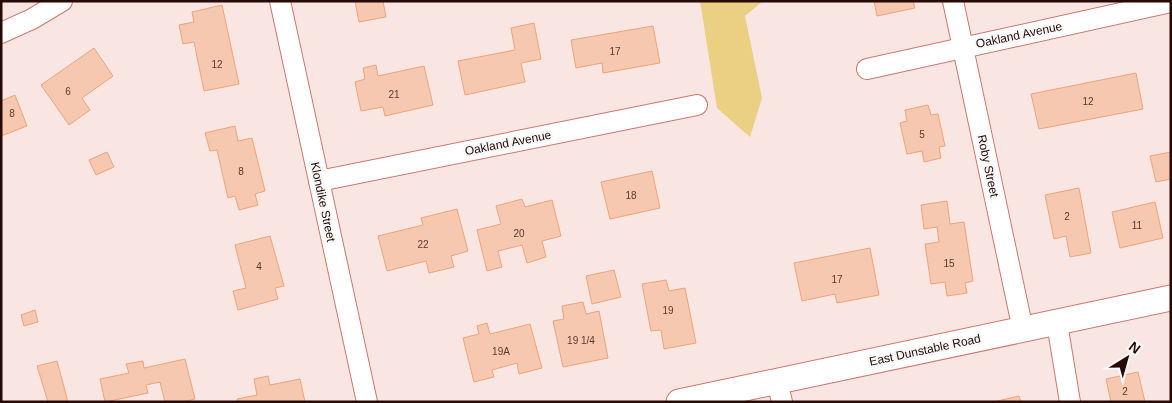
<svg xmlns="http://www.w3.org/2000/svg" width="1172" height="403" font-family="Helvetica,sans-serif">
<rect width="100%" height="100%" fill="#f9e6e3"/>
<polygon fill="#ebd083" points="700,1 763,1 745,16 762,98 750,137 717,108"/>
<g fill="#f6c8af" stroke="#eea479">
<polygon points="355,1 383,1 386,17 359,22"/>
<polygon points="874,1 913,1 915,8 877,16"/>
<polygon points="222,5 239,84 204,91 194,42 183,44 179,25 194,22 192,12"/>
<polygon points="534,23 541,59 521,63 525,82 465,95 458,61 515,50 511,28"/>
<polygon points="653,26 660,63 603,73 602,63 576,68 571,40"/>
<polygon points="94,48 113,76 82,98 90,110 69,125 41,85"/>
<polygon points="376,65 378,76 424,66 433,105 385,116 383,107 361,111 355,82 365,79 363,68"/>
<polygon points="1136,73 1143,109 1039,129 1031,94"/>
<polygon points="15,95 27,126 1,136 1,101"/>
<polygon points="928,105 931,115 938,114 945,146 939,147 941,158 924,162 922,151 907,154 900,123 907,121 905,110"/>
<polygon points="235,126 238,141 252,138 265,191 255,194 258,205 239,210 235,196 228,198 217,150 210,151 205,133"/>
<polygon points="107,152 114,167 96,175 89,160"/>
<polygon points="1171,152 1171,179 1156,182 1150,156"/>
<polygon points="652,171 660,208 610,219 601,182"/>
<polygon points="1079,188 1091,253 1070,257 1066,236 1054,239 1045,195"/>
<polygon points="522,199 525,207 552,200 561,236 542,241 546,257 527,263 522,245 498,251 502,267 487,271 477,230 501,224 496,206"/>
<polygon points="947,201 950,224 964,222 973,281 965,283 967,293 947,296 945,282 931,284 925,244 939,242 937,227 924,229 921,205"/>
<polygon points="1155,202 1163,238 1120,248 1112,212"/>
<polygon points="457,209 468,251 451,256 454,267 429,273 426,261 387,271 378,236 423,225 421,218"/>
<polygon points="270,236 284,286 275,288 278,299 238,310 233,291 246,288 235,245"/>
<polygon points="870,248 879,295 837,303 835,294 802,301 794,263"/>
<polygon points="614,270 621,297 592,304 586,276"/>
<polygon points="666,280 669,291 685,288 696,343 664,349 661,330 651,331 642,284"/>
<polygon points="583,302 586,314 599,311 608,358 563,367 553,321 564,319 562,306"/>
<polygon points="35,310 38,322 24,326 21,315"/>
<polygon points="487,323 490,334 530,324 542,368 519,374 517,363 492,370 494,377 474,382 463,338 479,334 477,326"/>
<polygon points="185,359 195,399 183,402 165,402 160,382 146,385 148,393 105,402 100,379 129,373 126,364 143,361 144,368"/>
<polygon points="57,361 68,402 48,402 37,366"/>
<polygon points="1138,372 1145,402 1111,402 1106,379"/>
<polygon points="268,376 270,385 300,379 305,402 238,402 237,399 257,395 254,379"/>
<polygon points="1019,396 1021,402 993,402"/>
</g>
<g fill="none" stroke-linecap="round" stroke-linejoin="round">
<g stroke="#cb796b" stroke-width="22">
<g id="minor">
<polyline points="280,1 367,402"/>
<polyline points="953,1 1023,330"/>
<polyline points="1,33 32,19 62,1"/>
<polyline points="867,69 1171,2"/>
<polyline points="319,181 697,105"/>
<polyline points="1057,323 1070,402"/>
<polyline points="777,381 782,402"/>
</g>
</g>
<g stroke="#cb796b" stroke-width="27">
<polyline id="tertiary" points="679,402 1171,298"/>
</g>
<use href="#minor" stroke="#fff" stroke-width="20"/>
<use href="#tertiary" stroke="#fff" stroke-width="25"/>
</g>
<g text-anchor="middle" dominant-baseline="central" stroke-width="4.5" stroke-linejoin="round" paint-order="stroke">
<g font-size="10" fill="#5b3930">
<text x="615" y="51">17</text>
<text x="217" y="64">12</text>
<text x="68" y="91">6</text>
<text x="394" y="94">21</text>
<text x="1088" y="101">12</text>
<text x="12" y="113">8</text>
<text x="922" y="134">5</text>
<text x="241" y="171">8</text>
<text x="631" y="195">18</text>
<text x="1067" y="216">2</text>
<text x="1137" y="225">11</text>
<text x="519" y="233">20</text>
<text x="423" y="244">22</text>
<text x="949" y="263">15</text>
<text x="259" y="266">4</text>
<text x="837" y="279">17</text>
<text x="668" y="310">19</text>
<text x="581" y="340">19 1/4</text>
<text x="501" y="351">19A</text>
<text x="1125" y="391">2</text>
</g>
<g font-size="12" fill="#270905" stroke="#f8f8f8">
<text transform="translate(1019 35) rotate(-12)">Oakland Avenue</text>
<text transform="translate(508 143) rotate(-11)">Oakland Avenue</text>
<text transform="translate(988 166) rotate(78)">Roby Street</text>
<text transform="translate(323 202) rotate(78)">Klondike Street</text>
<text transform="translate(925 350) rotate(-12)">East Dunstable Road</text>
</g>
</g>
<rect width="1172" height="403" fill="none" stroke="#270905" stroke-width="5"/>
<g transform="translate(1127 358) rotate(37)" stroke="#f8f8f8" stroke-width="4" paint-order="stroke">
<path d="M0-4L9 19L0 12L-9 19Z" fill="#270905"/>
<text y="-8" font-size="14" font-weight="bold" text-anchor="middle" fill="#270905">N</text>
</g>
</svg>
